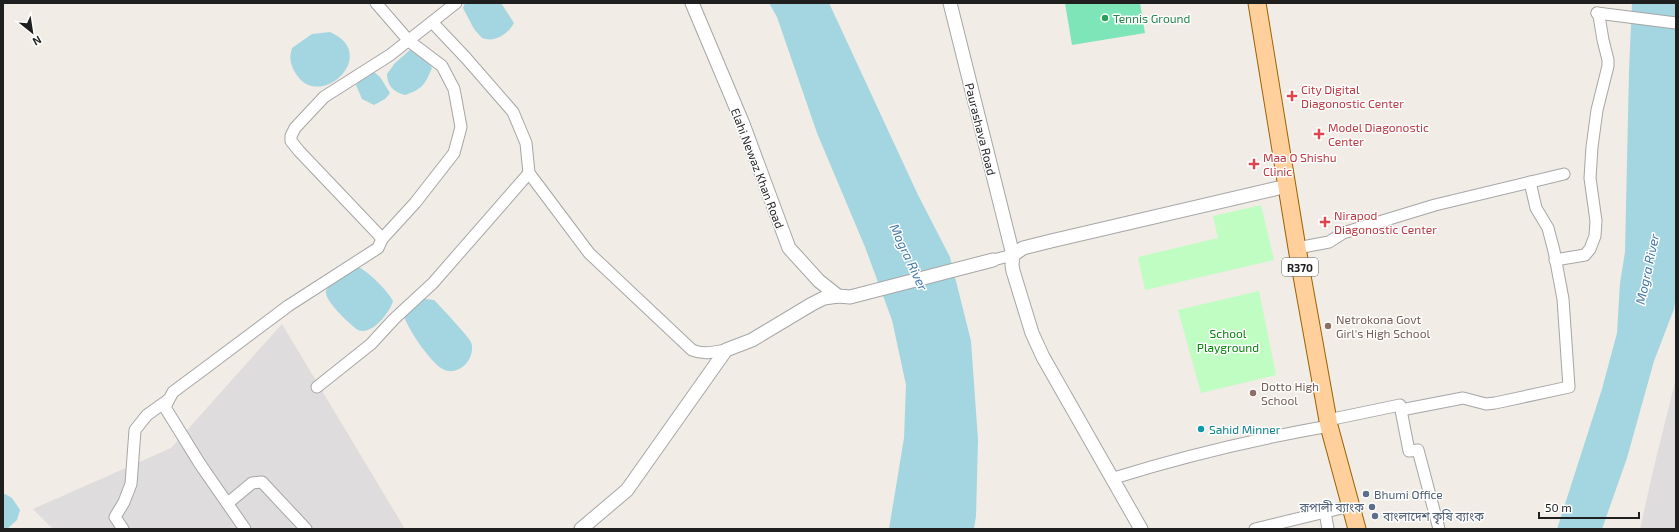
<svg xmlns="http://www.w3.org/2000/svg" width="1679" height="532" font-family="'Exo 2','Noto Sans Bengali',sans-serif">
<rect width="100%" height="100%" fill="#f1ece5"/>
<g fill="#dedcdc">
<polygon points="282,324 405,529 53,529 33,509 171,448"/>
<polygon points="1676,378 1676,529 1640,529 1653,471"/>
</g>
<g fill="#c0fdc2">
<polygon points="1261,205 1274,260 1145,290 1138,257 1218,238 1213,216"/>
<polygon points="1259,291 1276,375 1201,393 1178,310"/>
</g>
<polygon fill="#7ee5b9" points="1065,3 1140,3 1145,33 1072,45"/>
<g fill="#a3d6e1">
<path d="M465,3h36l13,20c-6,11 -19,20 -32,15l-8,-9 -11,-21z"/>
<polygon points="769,3 829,3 918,195 950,257 971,341 978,440 976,516 974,529 889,529 904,438 906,385 892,320 865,247 817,133 777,17"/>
<polygon points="1632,3 1676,3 1676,294 1674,309 1654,361 1627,458 1602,529 1557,529 1602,389 1617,333 1620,283 1625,252 1629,71"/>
<path d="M330,32c51,22 -10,80 -34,42 -6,-10 -7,-16 -4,-26l20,-14z"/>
<path d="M410,50c9,0 17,11 22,18 -7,16 -9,21 -27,27 -11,-3 -18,-9 -18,-21l8,-11z"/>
<polygon points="374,72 380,77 390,93 385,99 374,105 362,99 356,85 369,73"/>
<path d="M358,267c9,3 30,24 35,34 -3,11 -21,35 -35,29 -7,-4 -35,-31 -32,-39 5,-11 23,-18 32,-24z"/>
<path d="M426,299l8,1c7,7 34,36 37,42 6,17 -14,37 -30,26 -11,-7 -35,-41 -37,-53l15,-15z"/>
<polygon points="3,493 12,498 20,510 17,520 7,529 3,529"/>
</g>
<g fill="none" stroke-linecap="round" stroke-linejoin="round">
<g stroke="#a6a6a6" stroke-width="13">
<g id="minor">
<polyline points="376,3 409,41 442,66 454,89 461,127 454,153 415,203 382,239"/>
<polyline points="1597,13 1676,23"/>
<path d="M432,22l34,36 47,54 13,31 3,30 60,80 103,97c12,5 21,2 34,0"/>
<polyline points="1297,248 1329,242 1343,233 1435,205 1564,174"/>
<polyline points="993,260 1013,255"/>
<polyline points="1555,260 1585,255 1590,249 1595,236 1596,221 1590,178 1592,147 1597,110 1608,66 1608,60 1603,40 1599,16 1597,13"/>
<polyline points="317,387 371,344 394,319 433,283 529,173"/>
<polyline points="1401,410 1463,398 1486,404 1495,403 1569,387 1563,299 1554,251 1548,228 1536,208 1530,182"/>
<polyline points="1328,420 1400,405 1409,451 1418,450 1439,529"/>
<path d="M1114,478c70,-22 142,-39 215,-52"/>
<polyline points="228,503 252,483 262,482 306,529"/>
<polyline points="1325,512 1328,529"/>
<polyline points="123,529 115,517 124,502 131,484 135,430 147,415 168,400"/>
<polyline points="245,529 200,464 166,409 166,405 173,392 204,369 288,306 378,248 382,239 378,234 299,151 291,141 291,136 295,128 324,97 390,55 456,3"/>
<polyline points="1255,529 1350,506"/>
</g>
</g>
<g stroke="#a6a6a6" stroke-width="15">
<g id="tertiary">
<polyline points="692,3 743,124 789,248 819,281 838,296 850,297 993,260"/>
<polyline points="950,3 1013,255"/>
<polyline points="581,529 627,490 726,350 752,340 812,304 824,298 838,296"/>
<polyline points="1141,529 1043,357 1032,333 1013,271 1012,265 1013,255 1023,248 1051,241 1287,186"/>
</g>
</g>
<g stroke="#9b6100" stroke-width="19">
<polyline id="primary" points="1257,3 1297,248 1329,426 1357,529"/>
</g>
<use href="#minor" stroke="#fff" stroke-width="11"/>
<use href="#tertiary" stroke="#fff" stroke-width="13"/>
<use href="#primary" stroke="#ffd09c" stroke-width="17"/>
</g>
<circle fill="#2e9e5b" stroke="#fff" stroke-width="1.5" cx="1105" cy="18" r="4"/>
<g fill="#e0444e" stroke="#fff" stroke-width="1.5">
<path d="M1290 90h4v4h4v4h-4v4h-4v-4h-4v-4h4z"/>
<path d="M1317 128h4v4h4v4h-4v4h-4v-4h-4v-4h4z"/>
<path d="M1252 158h4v4h4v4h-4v4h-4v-4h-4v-4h4z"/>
<path d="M1323 216h4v4h4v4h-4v4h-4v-4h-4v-4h4z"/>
</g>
<g fill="#8d6e63" stroke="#fff" stroke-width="1.5">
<circle cx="1328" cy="326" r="4"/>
<circle cx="1253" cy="393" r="4"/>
</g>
<circle fill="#0f9aa8" stroke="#fff" stroke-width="1.5" cx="1201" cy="429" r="4"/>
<g fill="#5c6f8a" stroke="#fff" stroke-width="1.5">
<circle cx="1366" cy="494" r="4"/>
<circle cx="1372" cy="507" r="4"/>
<circle cx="1375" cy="516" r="4"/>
</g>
<g text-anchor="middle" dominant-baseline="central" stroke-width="3" stroke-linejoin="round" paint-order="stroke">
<rect fill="#fff" stroke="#626262" stroke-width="1" x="1282" y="258" width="36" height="18" rx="3"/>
<g font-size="11" font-weight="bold" fill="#1f1f1f">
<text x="1300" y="267">R370</text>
</g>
<g font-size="12" fill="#27864d" stroke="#fff" text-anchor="start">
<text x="1113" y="18">Tennis Ground</text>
</g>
<g font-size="12" fill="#be3a42" stroke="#fff" text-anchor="start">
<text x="1301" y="89">City Digital<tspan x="1301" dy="14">Diagonostic Center</tspan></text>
<text x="1328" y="127">Model Diagonostic<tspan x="1328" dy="14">Center</tspan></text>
<text x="1263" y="157">Maa O Shishu<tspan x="1263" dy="14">Clinic</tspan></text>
<text x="1334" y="215">Nirapod<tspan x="1334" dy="14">Diagonostic Center</tspan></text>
</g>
<g font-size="12" fill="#1f1f1f" stroke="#fff">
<text transform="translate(981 129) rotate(76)">Paurashava Road</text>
<text transform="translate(758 168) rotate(69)">Elahi Newaz Khan Road</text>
</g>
<g font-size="12" fill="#785e54" stroke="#fff" text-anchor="start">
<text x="1336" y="319">Netrokona Govt<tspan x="1336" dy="14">Girl's High School</tspan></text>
<text x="1261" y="386">Dotto High<tspan x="1261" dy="14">School</tspan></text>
</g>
<g font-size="12" fill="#04860a" stroke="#fff">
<text x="1228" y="333">School<tspan x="1228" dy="14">Playground</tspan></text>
</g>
<g font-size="12" fill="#0d838f" stroke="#fff" text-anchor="start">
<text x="1209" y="429">Sahid Minner</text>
</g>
<g font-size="12" fill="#4e5e75" stroke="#fff" text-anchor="start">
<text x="1374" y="494">Bhumi Office</text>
<text x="1364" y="507" text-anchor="end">রূপালী ব্যাংক</text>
<text x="1383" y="516">বাংলাদেশ কৃষি ব্যাংক</text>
</g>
<g font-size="13" font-style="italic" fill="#4077a6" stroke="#fff">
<text transform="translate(909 257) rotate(65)">Mogra River</text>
<text transform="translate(1647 269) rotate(-78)">Mogra River</text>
</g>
</g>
<rect width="1679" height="532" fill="none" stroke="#1f1f1f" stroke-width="8"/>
<g transform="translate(32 32) rotate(150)" stroke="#ffffff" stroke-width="3" paint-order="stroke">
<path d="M0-3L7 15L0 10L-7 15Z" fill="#1f1f1f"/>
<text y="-6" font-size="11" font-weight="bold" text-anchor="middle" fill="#1f1f1f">N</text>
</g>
<path d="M1539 512v6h100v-6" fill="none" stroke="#1f1f1f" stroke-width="2"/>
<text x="1545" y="512" font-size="12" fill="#1f1f1f" stroke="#ffffff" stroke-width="3" paint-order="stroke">50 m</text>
</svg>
